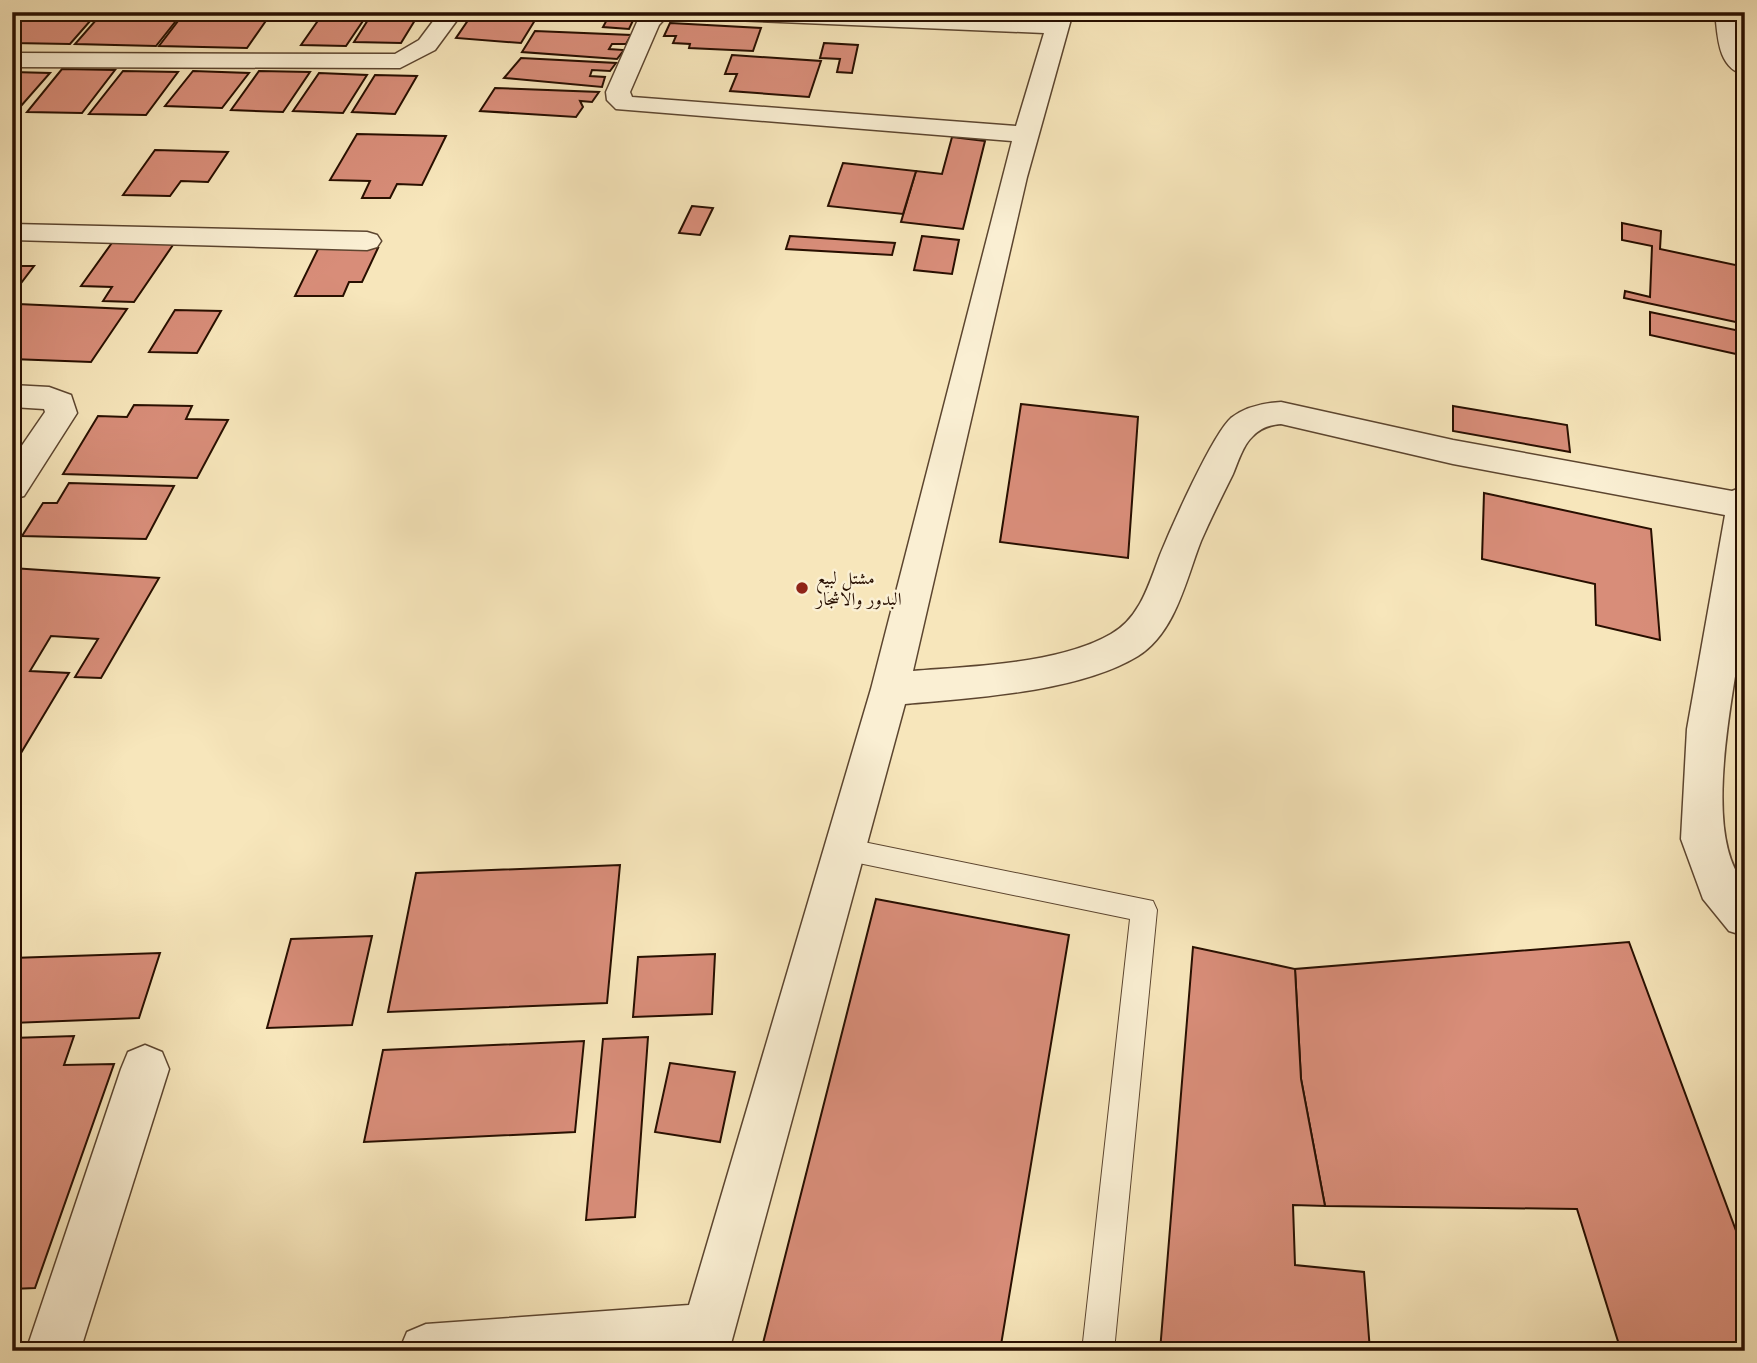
<svg xmlns="http://www.w3.org/2000/svg" width="1757" height="1363" font-family="'Libre Caslon Text',Amiri,serif">
<rect width="100%" height="100%" fill="#f7e6bb"/>
<filter id="stains"><feTurbulence type="fractalNoise" baseFrequency=".00286" numOctaves="4"/><feColorMatrix values="0 0 0 0 .2 0 0 0 0 .09 0 0 0 0 .02 0 0 0 .5 -.17"/></filter>
<radialGradient id="worn" r=".72"><stop offset=".6" stop-color="#630" stop-opacity="0"/><stop offset="1" stop-color="#630" stop-opacity=".3"/></radialGradient>
<g fill="#d88d79" stroke="#280f00" stroke-width="2">
<polygon points="12,12 98,12 70,44 12,43"/>
<polygon points="103,12 183,12 156,46 75,44"/>
<polygon points="185,12 272,12 247,48 159,46"/>
<polygon points="324,12 369,12 346,46 301,45"/>
<polygon points="373,12 420,12 401,43 354,42"/>
<polygon points="611,12 637,12 629,29 603,27"/>
<polygon points="473,13 537,17 521,43 456,38"/>
<polygon points="670,23 761,28 753,51 689,48 690,44 673,43 676,36 664,36"/>
<polygon points="535,31 631,35 626,44 612,44 609,49 624,50 617,59 522,52"/>
<polygon points="824,43 858,45 852,73 837,72 840,59 820,58"/>
<polygon points="732,55 821,61 809,97 730,91 737,74 725,74"/>
<polygon points="521,58 616,63 610,71 592,70 590,76 605,77 602,87 504,78"/>
<polygon points="62,69 115,70 82,113 27,112"/>
<polygon points="123,71 178,72 146,115 89,114"/>
<polygon points="193,71 249,73 222,108 165,106"/>
<polygon points="259,71 310,72 283,112 231,110"/>
<polygon points="12,72 50,73 14,114 12,114"/>
<polygon points="319,73 367,75 343,113 293,111"/>
<polygon points="375,75 417,76 395,114 352,112"/>
<polygon points="495,88 599,92 592,102 580,101 583,107 576,117 480,111"/>
<polygon points="357,134 446,136 422,185 397,184 390,198 362,198 370,181 330,180"/>
<polygon points="952,137 985,141 963,229 901,222 916,171 942,174"/>
<polygon points="155,150 228,152 208,182 181,181 170,196 123,195"/>
<polygon points="843,163 916,171 903,214 828,206"/>
<polygon points="692,206 713,208 700,235 679,233"/>
<polygon points="1622,223 1661,231 1660,249 1745,267 1745,324 1624,298 1625,291 1650,297 1652,246 1622,240"/>
<polygon points="790,236 895,243 892,255 786,249"/>
<polygon points="922,236 959,240 952,274 914,270"/>
<polygon points="114,240 175,242 134,302 103,301 112,287 81,286"/>
<polygon points="319,247 378,248 362,282 349,282 343,296 295,296"/>
<polygon points="12,266 34,266 12,295"/>
<polygon points="18,304 127,309 91,362 12,359 12,311"/>
<polygon points="175,310 221,311 197,353 149,352"/>
<polygon points="1650,312 1745,332 1745,356 1650,335"/>
<polygon points="1021,404 1138,417 1128,558 1000,542"/>
<polygon points="134,405 192,406 186,419 228,420 197,478 63,474 98,416 127,417"/>
<polygon points="1453,406 1567,425 1570,452 1453,431"/>
<polygon points="69,483 174,486 146,539 22,536 43,503 57,503"/>
<polygon points="1484,493 1651,529 1660,640 1596,625 1595,584 1482,559"/>
<polygon points="12,568 159,578 101,678 75,677 98,639 51,636 30,671 69,673 12,768"/>
<polygon points="620,865 607,1003 388,1012 416,873"/>
<polygon points="876,899 1069,935 1000,1351 761,1351"/>
<polygon points="372,936 352,1025 267,1028 291,939"/>
<polygon points="1629,942 1745,1255 1745,1351 1621,1351 1577,1209 1325,1206 1301,1079 1295,969"/>
<polygon points="1193,947 1295,969 1301,1079 1325,1206 1293,1205 1295,1265 1364,1272 1370,1351 1160,1351"/>
<polygon points="160,953 139,1018 12,1023 12,958"/>
<polygon points="715,954 712,1014 633,1017 638,957"/>
<polygon points="74,1036 64,1065 114,1064 35,1288 12,1289 12,1038"/>
<polygon points="648,1037 635,1217 586,1220 603,1039"/>
<polygon points="584,1041 575,1132 364,1142 383,1050"/>
<polygon points="670,1063 735,1072 720,1142 655,1132"/>
</g>
<g fill="none" stroke-linecap="round" stroke-linejoin="round">
<g stroke="#5c452f" stroke-width="2">
<polygon id="service" points="844,838 1153,901 1157,910 1114,1351 1082,1351 1130,919 844,860 835,857 831,849 835,841"/>
</g>
<g stroke="#5c452f" stroke-width="3">
<g id="minor">
<polygon points="440,12 463,12 435,50 400,68 12,67 12,53 395,54 419,40"/>
<path d="M646,12h25l-12,13 -29,67 2,5 384,29 28,-93 -336,-14 -11,-7h190l161,7 2,-7h23l-46,165 -114,494c60,-5 146,-7 198,-37 29,-16 38,-50 49,-79 11,-27 52,-120 71,-137 14,-11 33,-15 50,-16l172,38 279,51 13,-5c0,42 4,86 -1,128 -6,66 -46,218 1,270v52l-16,-5 -26,-32 -22,-60 6,-110 38,-214 -272,-51 -172,-40c-12,1 -20,4 -28,12 -10,9 -15,26 -20,38 -11,22 -22,44 -32,67 -15,38 -25,91 -63,115 -59,36 -164,42 -233,48l-176,647h-330l8,-19 19,-8 263,-19 182,-616 141,-548 -396,-32 -9,-9 -1,-8 31,-70z"/>
<path d="M1715,12h23l7,63c-28,-7 -27,-39 -30,-63z"/>
<polygon points="12,224 367,232 377,235 381,241 377,247 367,250 12,240"/>
<polygon points="12,385 49,387 71,395 77,413 24,496 12,499 12,460 45,412 44,409 12,407"/>
<polygon points="145,1045 162,1052 169,1069 80,1351 26,1351 121,1069 128,1052"/>
</g>
</g>
<use href="#service" fill="#faefd3" fill-rule="evenodd"/>
<use href="#minor" fill="#faefd3" fill-rule="evenodd"/>
</g>
<circle fill="#8f2418" stroke="#faefd3" stroke-width="2.5" cx="802" cy="588" r="7"/>
<g text-anchor="middle" dominant-baseline="central" stroke-width="5" stroke-linejoin="round" paint-order="stroke">
<g font-size="18" fill="#280f00" stroke="#faefd3" text-anchor="start">
<text x="816" y="578">مشتل لبيع<tspan x="816" dy="21">البدور والاشجار</tspan></text>
</g>
</g>
<rect width="1757" height="1363" fill="none" stroke="#f7e6bb" stroke-width="42"/>
<rect x="14" y="14" width="1729" height="1335" fill="none" stroke="#280f00" stroke-width="3.5"/>
<rect x="21" y="21" width="1715" height="1321" fill="none" stroke="#280f00" stroke-width="2"/>
<rect width="100%" height="100%" filter="url(#stains)"/>
<rect width="100%" height="100%" fill="url(#worn)"/>
</svg>
